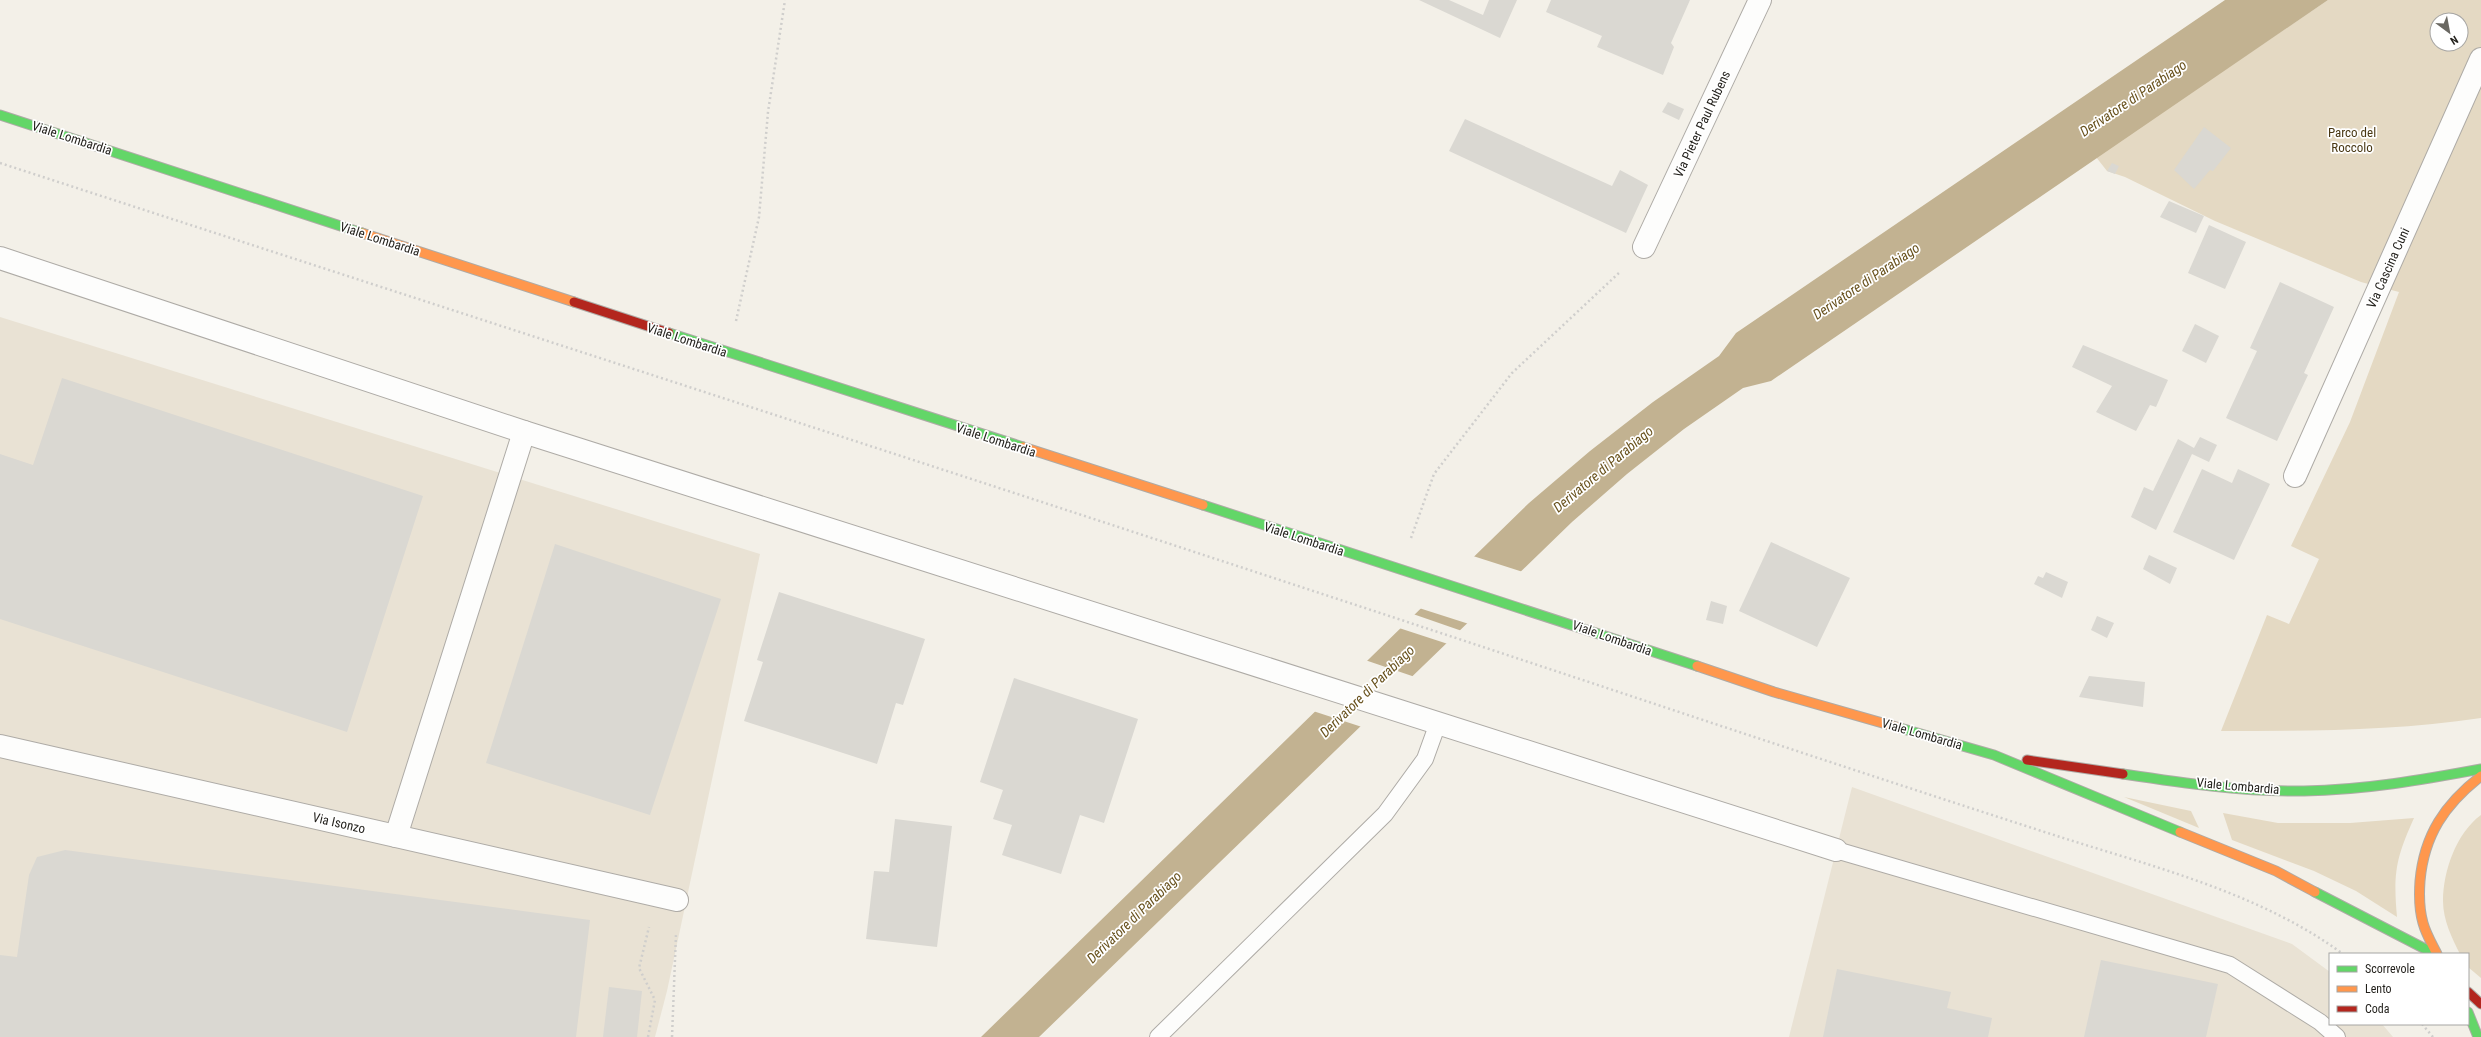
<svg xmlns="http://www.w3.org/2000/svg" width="2481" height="1037" font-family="'Roboto Condensed',sans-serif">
<rect width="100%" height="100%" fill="#f3f0e8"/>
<g fill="#e9e2d4">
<polygon points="0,317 760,554 667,991 655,1037 0,1037"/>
<polygon points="1852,787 2292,944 2330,972 2330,1024 2382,1024 2393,1037 1789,1037"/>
</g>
<g fill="#e4d9c3" fill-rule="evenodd">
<path d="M2328,0h153v718c-86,13 -174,13 -260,13l46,-116 22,9 30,-65 -28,-13 59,-124 49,-130 -38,-10 -146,-61 -90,-44 -18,-6 -11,-14zM2437,20h24v24h-24z"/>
<polygon points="2124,797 2191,811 2199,828"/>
<path d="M2223,813l55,10h72l64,-5c-18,40 -21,55 -17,99l-41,-26 -42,-20 -82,-31z"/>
<path d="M2481,815v163l-13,-11v-13h-8c-8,-16 -17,-34 -17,-53 0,-29 13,-68 38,-86z"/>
</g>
<polygon fill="#c2b291" points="2225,0 2328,0 1771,381 1743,388 1684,429 1627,474 1572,522 1039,1037 981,1037 1529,503 1590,451 1653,402 1719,356 1736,333"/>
<g fill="#f3f0e8">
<polygon points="1473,556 1523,572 1469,624 1419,608"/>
<polygon points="1413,614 1462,631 1448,644 1399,628"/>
<polygon points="1365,660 1415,677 1362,727 1313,711"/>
</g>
<g fill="#dad8d2">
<polygon points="1419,0 1449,0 1483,15 1489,0 1517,0 1500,38"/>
<polygon points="1551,0 1690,0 1671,43 1674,47 1663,75 1597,47 1602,36 1546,12"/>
<polygon points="1668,102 1684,109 1679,120 1662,112"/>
<polygon points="1465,119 1612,186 1620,170 1648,185 1626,233 1449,151"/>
<polygon points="2204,127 2231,148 2213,171 2210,170 2194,189 2174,170"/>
<polygon points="2112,163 2119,166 2115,174 2107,171"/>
<polygon points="2169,201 2204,216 2196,233 2160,217"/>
<polygon points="2209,225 2246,242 2225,289 2188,273"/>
<polygon points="2280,282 2334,307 2304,373 2308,375 2277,441 2226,418 2257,351 2250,348"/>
<polygon points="2195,324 2219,336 2206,363 2182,351"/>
<polygon points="2083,345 2168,380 2156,407 2150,405 2136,431 2096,412 2112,386 2072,367"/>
<polygon points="62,378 423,496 347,732 0,619 0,454 33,465"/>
<polygon points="2200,437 2217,445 2209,462 2192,454 2156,530 2131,517 2144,487 2153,491 2178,439 2194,448"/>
<polygon points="2202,469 2232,483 2238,469 2270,484 2234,560 2173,532"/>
<polygon points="1771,542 1850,578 1817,647 1739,611"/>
<polygon points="555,544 721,599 650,815 486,763"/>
<polygon points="2149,555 2177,568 2170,584 2143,569"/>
<polygon points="2046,572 2068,582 2062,598 2034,584 2038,576 2043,578"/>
<polygon points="779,592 925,639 903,705 896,703 877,764 744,721 763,662 757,660"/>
<polygon points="1711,601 1727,606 1723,624 1706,620"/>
<polygon points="2097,616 2114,623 2107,638 2091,630"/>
<polygon points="2089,676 2145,682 2143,707 2079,697"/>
<polygon points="1014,678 1138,719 1104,823 1080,815 1061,874 1002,855 1012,825 993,819 1003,790 980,782"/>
<polygon points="895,819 952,826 937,947 866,939 874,871 889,872"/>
<polygon points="65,850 590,920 576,1037 0,1037 0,955 17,957 29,875 37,857"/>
<polygon points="2101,960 2218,984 2206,1037 2084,1037"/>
<polygon points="1837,969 1951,992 1947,1008 1992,1018 1988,1037 1823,1037"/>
<polygon points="609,987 642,991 637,1037 603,1037"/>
</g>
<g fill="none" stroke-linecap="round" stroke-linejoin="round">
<g stroke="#aeaba6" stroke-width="18">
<g id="lane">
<polyline points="1836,850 2230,965 2320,1022 2337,1037"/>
<polyline points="1158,1037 1385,814 1425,759 1438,723"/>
</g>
</g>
<g stroke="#aeaba6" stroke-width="24">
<g id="street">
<polyline points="1644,247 1760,0"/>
<polyline points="0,258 524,432 1836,850"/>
<polyline points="2295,476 2481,59"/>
<polyline points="0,746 677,900"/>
<polyline points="396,836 524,432"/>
</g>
</g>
<g stroke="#aeaba6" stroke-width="11">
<g id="fast">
<polyline points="0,115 362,233"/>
<polyline points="669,333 1023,447"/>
<polyline points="1203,505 1697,666"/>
<polyline points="1900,728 1994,755 2180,832"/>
<path d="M2123,774c60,9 121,18 181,17 60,-1 118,-11 177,-22"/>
<polyline points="2315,892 2435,954"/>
<polyline points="2468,1012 2478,1037"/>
</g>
</g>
<g stroke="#aeaba6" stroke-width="11">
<g id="slow">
<polyline points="362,233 574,302"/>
<polyline points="1023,447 1203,505"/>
<polyline points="1697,666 1774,692 1900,728"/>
<polyline points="2180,832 2276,871 2315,892"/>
<path d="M2437,954c-5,-10 -11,-20 -14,-31 -4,-14 -4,-28 -3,-42 4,-46 25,-77 61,-105"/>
</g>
</g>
<g stroke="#aeaba6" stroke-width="11">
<g id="jam">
<polyline points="574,302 669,333"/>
<polyline points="2027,760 2123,774"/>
<polyline points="2468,992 2481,1004"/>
</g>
</g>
<g stroke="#cfcecc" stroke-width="2.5" stroke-dasharray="2 3" stroke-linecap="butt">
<path d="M0,163c568,185 1136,368 1703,557 118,39 236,78 354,116 97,31 203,57 286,118"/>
<polyline points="736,321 759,217 768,112 785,0"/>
<polyline points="1411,538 1434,474 1512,373 1621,271"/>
<polyline points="2422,1024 2433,1037"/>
<polyline points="648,1037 655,1000 639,968 649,927"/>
<polyline points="672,1037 676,934"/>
</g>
<use href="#lane" stroke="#fdfdfc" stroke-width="16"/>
<use href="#street" stroke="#fdfdfc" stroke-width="22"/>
<use href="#fast" stroke="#63d668" stroke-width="9"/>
<use href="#slow" stroke="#ff974d" stroke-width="9"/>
<use href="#jam" stroke="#b3261e" stroke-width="9"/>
</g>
<g text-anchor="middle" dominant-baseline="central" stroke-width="3.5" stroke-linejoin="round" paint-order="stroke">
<g font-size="13" fill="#211f1a" stroke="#fff">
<text transform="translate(1702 124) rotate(-65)">Via Pieter Paul Rubens</text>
<text transform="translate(72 138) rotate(18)">Viale Lombardia</text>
<text transform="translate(380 239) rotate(18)">Viale Lombardia</text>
<text transform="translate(2388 268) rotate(-66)">Via Cascina Cuni</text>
<text transform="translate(687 340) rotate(18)">Viale Lombardia</text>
<text transform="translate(996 440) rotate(18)">Viale Lombardia</text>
<text transform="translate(1304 539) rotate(18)">Viale Lombardia</text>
<text transform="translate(1612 638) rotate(19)">Viale Lombardia</text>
<text transform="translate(1922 734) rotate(16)">Viale Lombardia</text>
<text transform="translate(2238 786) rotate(5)">Viale Lombardia</text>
<text transform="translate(339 823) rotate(13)">Via Isonzo</text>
</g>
<g font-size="13" fill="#493814" stroke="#fff">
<text x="2352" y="132">Parco del<tspan x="2352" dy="15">Roccolo</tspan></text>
</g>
<g font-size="14" font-style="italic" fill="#68511c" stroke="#fff">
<text transform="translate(2133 98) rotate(-34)">Derivatore di Parabiago</text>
<text transform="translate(1866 281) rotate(-34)">Derivatore di Parabiago</text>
<text transform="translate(1603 469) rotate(-40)">Derivatore di Parabiago</text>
<text transform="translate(1367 691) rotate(-44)">Derivatore di Parabiago</text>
<text transform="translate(1134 917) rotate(-44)">Derivatore di Parabiago</text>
</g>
</g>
<rect x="2329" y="953" width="140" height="72" fill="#ffffff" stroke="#a6a5a3"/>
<rect x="2337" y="966" width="20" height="6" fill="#63d668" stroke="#a6a5a3"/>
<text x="2365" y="973" font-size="12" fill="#211f1a">Scorrevole</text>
<rect x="2337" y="986" width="20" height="6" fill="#ff974d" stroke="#a6a5a3"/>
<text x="2365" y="993" font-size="12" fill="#211f1a">Lento</text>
<rect x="2337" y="1006" width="20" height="6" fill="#b3261e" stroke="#a6a5a3"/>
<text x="2365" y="1013" font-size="12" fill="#211f1a">Coda</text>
<g transform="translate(2449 32) rotate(148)"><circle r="19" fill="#ffffff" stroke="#a6a5a3"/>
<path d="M0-3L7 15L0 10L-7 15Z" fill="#6a6862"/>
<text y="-6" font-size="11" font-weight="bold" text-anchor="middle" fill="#211f1a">N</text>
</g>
</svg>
